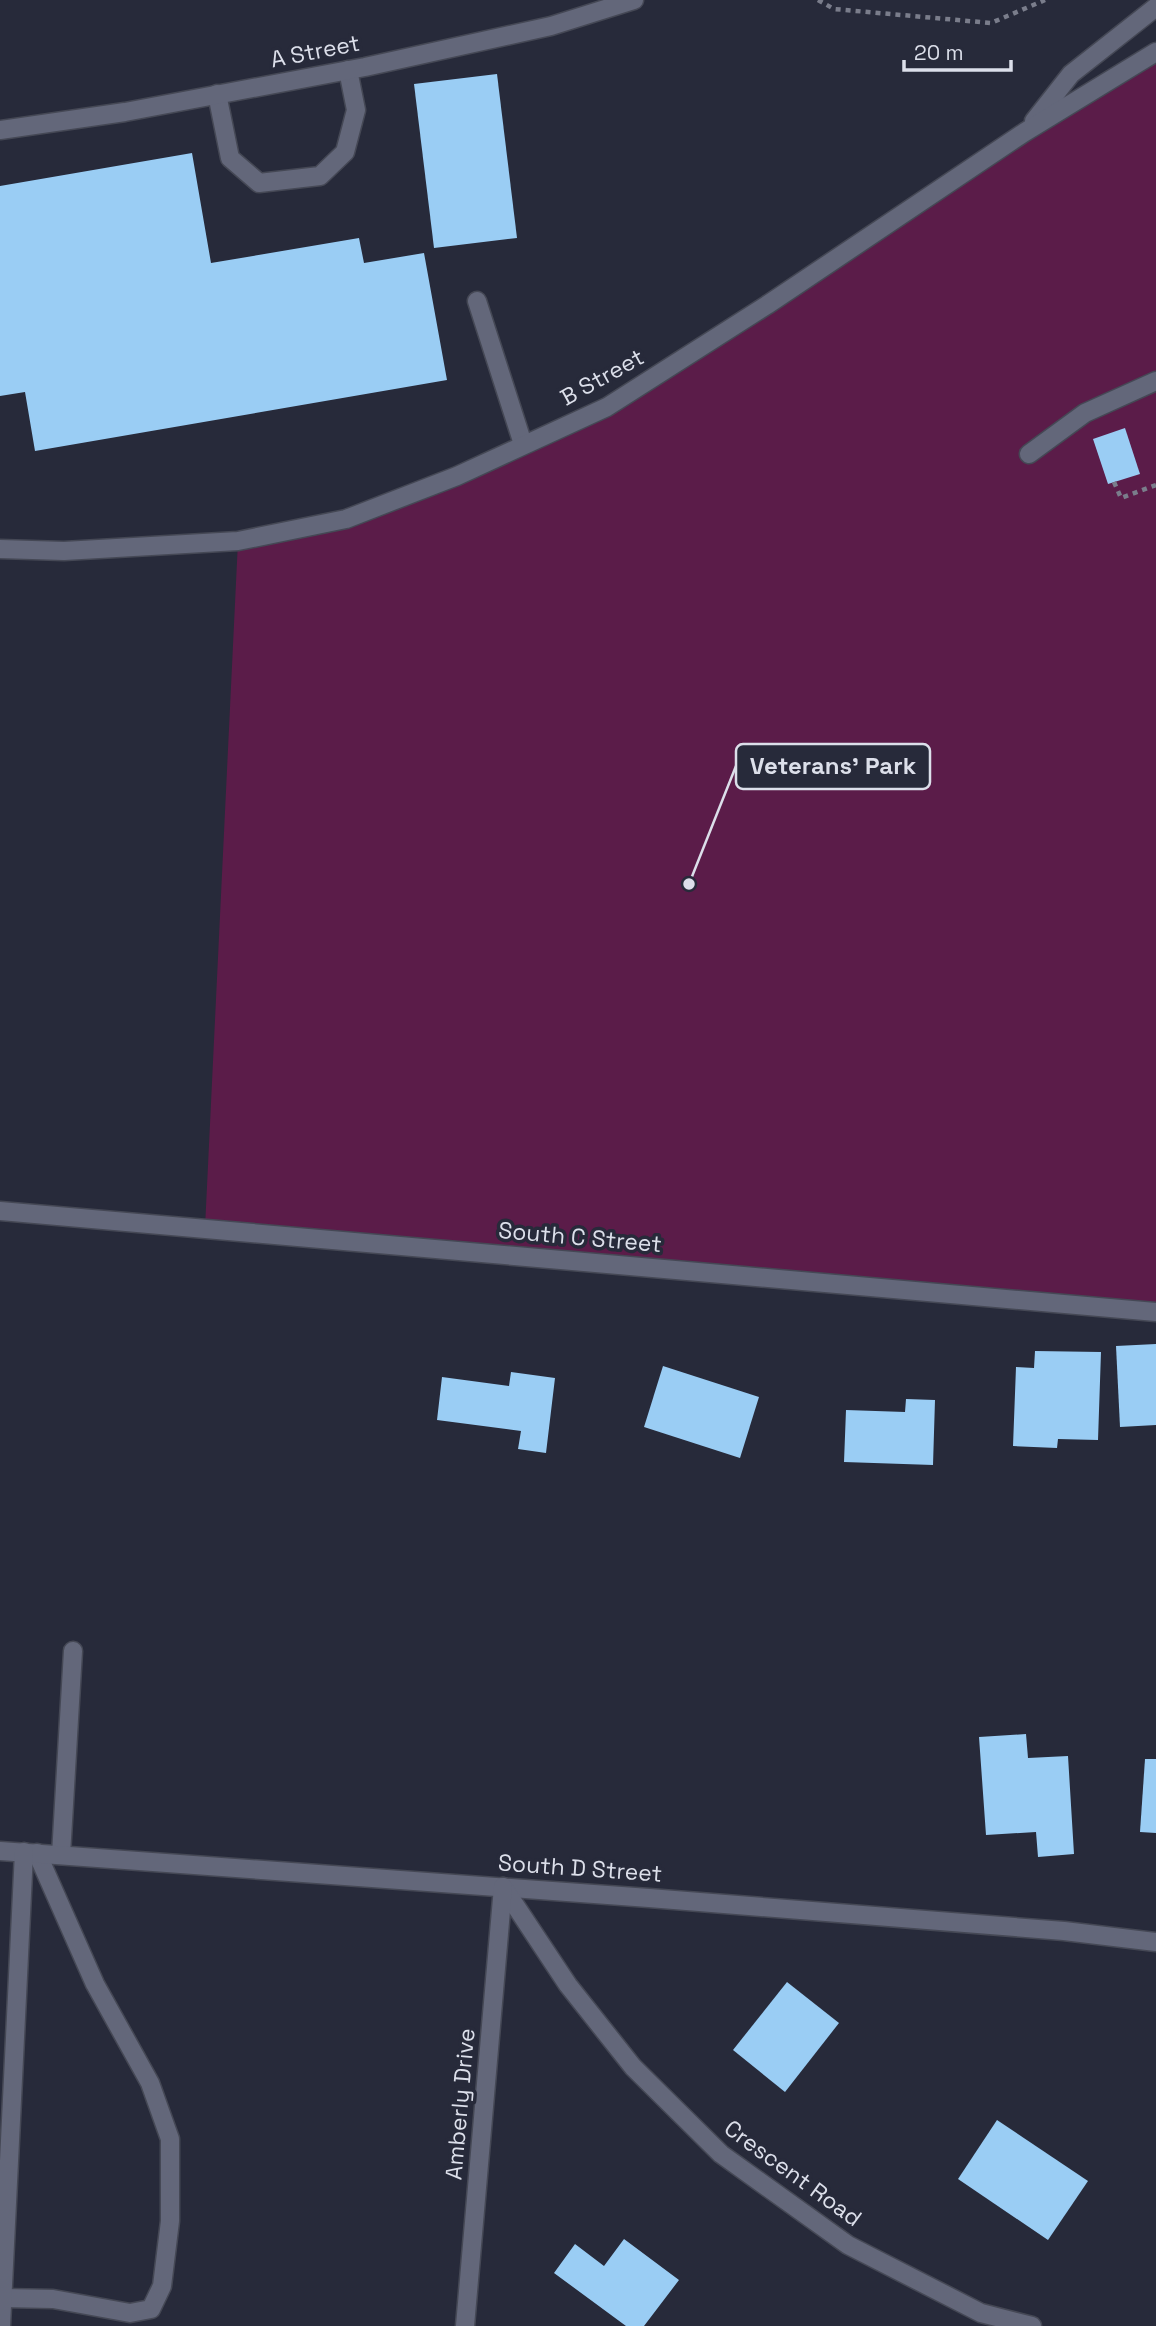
<svg xmlns="http://www.w3.org/2000/svg" width="1156" height="2326" font-family="'Space Grotesk',sans-serif">
<rect width="100%" height="100%" fill="#272a3a"/>
<polygon fill="#5b1c49" points="1156,52 1156,1312 205,1228 238,541 346,519 607,407"/>
<g fill="#9acdf4">
<polygon points="497,74 517,238 434,248 414,84"/>
<polygon points="192,153 211,263 359,238 364,263 424,253 447,380 35,451 25,392 0,396 0,186"/>
<polygon points="1125,428 1140,474 1108,484 1093,439"/>
<polygon points="1156,1344 1156,1425 1120,1427 1116,1346"/>
<polygon points="1035,1351 1101,1352 1098,1440 1058,1439 1057,1448 1013,1446 1016,1367 1034,1368"/>
<polygon points="663,1366 759,1397 740,1458 644,1427"/>
<polygon points="511,1372 555,1378 546,1453 518,1449 521,1431 437,1420 442,1377 509,1386"/>
<polygon points="906,1399 935,1400 933,1465 844,1462 846,1410 905,1412"/>
<polygon points="1026,1734 1028,1758 1068,1756 1074,1854 1038,1857 1036,1832 986,1835 979,1737"/>
<polygon points="1145,1759 1156,1759 1156,1833 1140,1832"/>
<polygon points="787,1982 839,2023 785,2092 733,2050"/>
<polygon points="997,2120 1088,2181 1048,2240 958,2179"/>
<polygon points="624,2239 679,2280 644,2326 626,2326 554,2273 575,2244 604,2266"/>
</g>
<g fill="none" stroke-linecap="round" stroke-linejoin="round">
<g stroke="#454855" stroke-width="21">
<g id="service">
<polyline points="217,94 230,158 259,183 320,176 345,152 356,110 348,70"/>
<polyline points="477,301 523,444"/>
<polyline points="1029,454 1085,413 1156,381"/>
<polyline points="61,1855 73,1651"/>
<polyline points="3,2298 53,2299 130,2313 151,2309 162,2286 170,2221 170,2139 150,2083 95,1984 37,1853"/>
</g>
</g>
<g stroke="#454855" stroke-width="21">
<g id="minor">
<polyline points="0,130 125,112 365,67 551,26 634,0"/>
<polyline points="0,1211 1156,1312"/>
<polyline points="0,1851 649,1898 1064,1931 1156,1942"/>
<polyline points="503,1887 568,1985 633,2067 721,2154 848,2245 981,2313 1032,2326"/>
<polyline points="1,2326 24,1852"/>
<polyline points="465,2326 503,1887"/>
</g>
</g>
<g stroke="#454855" stroke-width="21">
<g id="secondary">
<polyline points="1034,121 1071,74 1156,7"/>
<polyline points="0,549 64,551 238,541 346,519 457,476 607,407 767,305 1025,132 1156,52"/>
</g>
</g>
<g stroke="#7a7d8b" stroke-width="4.5" stroke-dasharray="5 5" stroke-linecap="butt">
<polyline points="818,0 834,9 991,23 1045,0"/>
<polyline points="1114,482 1121,498 1156,485"/>
</g>
<use href="#service" stroke="#63677a" stroke-width="18"/>
<use href="#minor" stroke="#63677a" stroke-width="18"/>
<use href="#secondary" stroke="#63677a" stroke-width="18"/>
</g>
<g text-anchor="middle" dominant-baseline="central" stroke-width="7" stroke-linejoin="round" paint-order="stroke">
<g font-size="23" fill="#dcdfea" stroke="#272a3a">
<text transform="translate(315 51) rotate(-11)">A Street</text>
<text transform="translate(602 377) rotate(-29)">B Street</text>
<text transform="translate(580 1237) rotate(5)">South C Street</text>
<text transform="translate(580 1868) rotate(4)">South D Street</text>
<text transform="translate(460 2104) rotate(-85)">Amberly Drive</text>
<text transform="translate(793 2173) rotate(36)">Crescent Road</text>
</g>
</g>
<path fill="none" stroke="#dcdfea" stroke-width="2.5" d="M689 884L736 766"/>
<circle fill="#dcdfea" stroke="#272a3a" stroke-width="2.5" cx="689" cy="884" r="7"/>
<rect fill="#272a3a" stroke="#dcdfea" stroke-width="2.5" x="736" y="744" width="194" height="45" rx="7"/>
<g font-size="24" text-anchor="middle" font-weight="bold" fill="#dcdfea">
<text x="833" y="774">Veterans’ Park</text>
</g>
<path d="M904 60v10h107v-10" fill="none" stroke="#dcdfea" stroke-width="3.5"/>
<text x="914" y="60" font-size="21" fill="#dcdfea" stroke="#272a3a" stroke-width="5" paint-order="stroke">20 m</text>
</svg>
